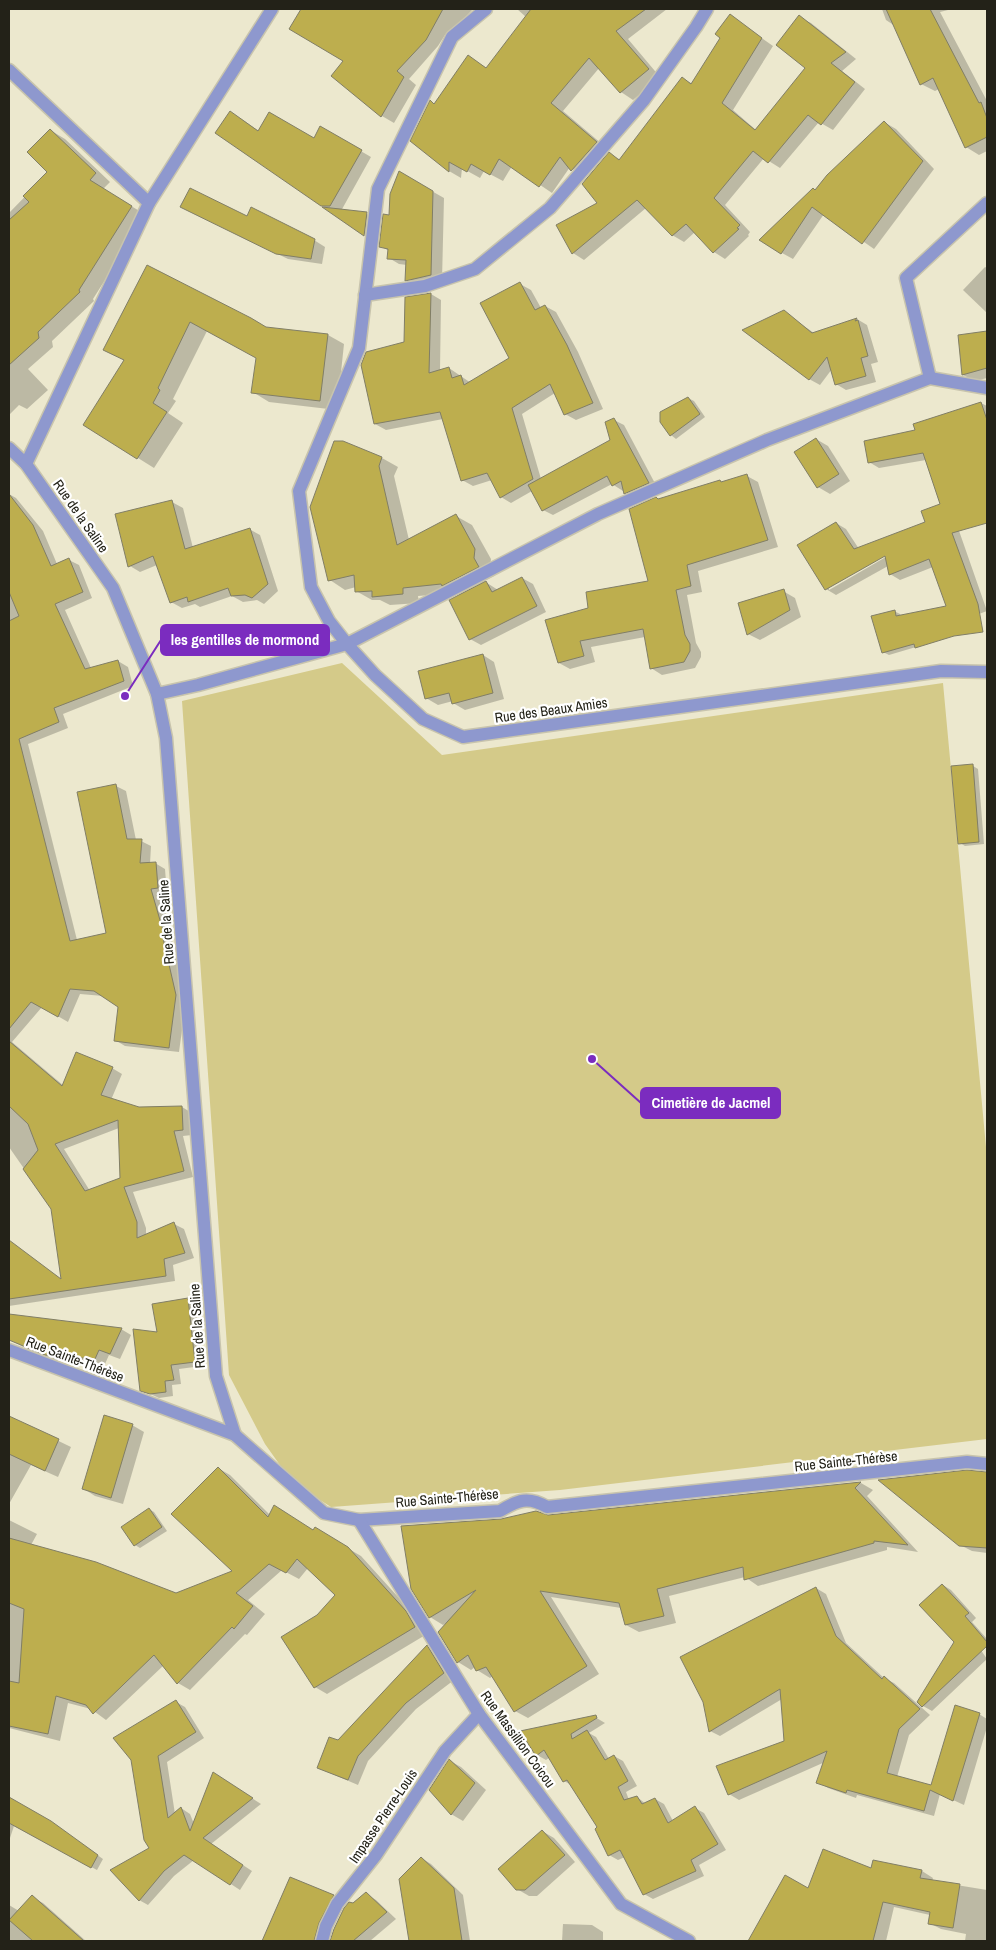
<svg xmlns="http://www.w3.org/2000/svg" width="996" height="1950" font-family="'Archivo Narrow',sans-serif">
<rect width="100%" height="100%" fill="#ece8ce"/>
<polygon fill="#d4ca89" points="342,663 442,755 943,683 987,1158 987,1439 560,1490 331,1507 292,1482 265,1444 229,1375 182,701"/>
<g fill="#0003" fill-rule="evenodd">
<polygon points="303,9 473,9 448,36 445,35 438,46 409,79 416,85 394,123 382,116 332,76 345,61 291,28"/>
<polygon points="517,9 568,9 582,20 596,9 667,9 628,39 660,77 633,100 621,92 600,67 563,111 609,150 584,177 570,167 552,193 512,166 503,181 484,171 480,178 462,168 461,178 449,171 412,141 431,102 435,104 468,57 487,68 526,17"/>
<polygon points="882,9 952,9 940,12 987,101 987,151 979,155 966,147 939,89 935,91 921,84 895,26 886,20"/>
<polygon points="730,16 773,46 733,110 756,130 806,68 799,17 811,23 856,59 842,71 865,89 833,130 819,122 780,168 764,158 725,205 750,232 748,235 749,236 725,259 714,252 695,232 684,242 672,235 646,208 584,260 573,253 557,226 599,203 610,154 621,160 683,79 693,84 722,37"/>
<polygon points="240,118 259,131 314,139 321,128 371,157 341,211 367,214 378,220 376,241 321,205"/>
<polygon points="884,122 896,129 934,169 874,249 824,214 793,259 782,253 816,192"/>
<polygon points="50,130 65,139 110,182 103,189 146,215 93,299 94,301 52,341 53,347 28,369 48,390 27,409 19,405 10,414 9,413 9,213 49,172"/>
<polygon points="400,173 444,198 442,281 417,286 407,280 407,265 399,264 389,258 389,251 381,246 391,216"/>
<polygon points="182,207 248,217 314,240 325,247 322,264 288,259"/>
<polygon points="147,267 267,328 328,335 344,344 337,410 269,402 253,392 257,358 207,331 173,399 176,401 168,413 183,423 154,468 138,458 125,361 105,350"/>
<polygon points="985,267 987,268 987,313 963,290"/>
<polygon points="520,284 531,290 541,308 545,306 556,312 578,352 603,409 576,420 565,414 555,393 522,414 541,479 612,440 614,420 624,425 658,489 635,498 626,493 625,490 623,491 612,484 553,515 543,510 532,491 511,503 501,497 492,480 473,486 462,480 443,419 386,430 375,424 405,343 431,294 441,300 440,371 449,368 471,383 511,358"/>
<polygon points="784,312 814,333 857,319 867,325 878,362 871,364 876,382 846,390 836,384 832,369 820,385 809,379"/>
<polygon points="987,332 987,378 975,381 963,375 959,336"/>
<polygon points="688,398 694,401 705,417 676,439 671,435 661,422"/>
<polygon points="981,403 987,406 987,487 948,500 926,460 879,468 869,462 917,431"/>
<polygon points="816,439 828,446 850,481 830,494 818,487"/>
<polygon points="343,442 382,458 398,467 394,476 409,540 456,516 472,525 491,559 490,568 494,576 484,581 498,590 522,578 533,584 546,612 481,645 470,639 461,596 456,593 418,596 419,603 390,605 380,600 372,600 356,591 356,587 345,590 330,580"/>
<polygon points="747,476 758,482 778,547 698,571 702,592 687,595 696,643 701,652 701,657 695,668 662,675 651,668 645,637 591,647 595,662 570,669 559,663 590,609 649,582 659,500 720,481 723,483"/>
<path d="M9,494l7,4 27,33 14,33 12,-4 10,5 13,33 -27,12 26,58 27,-7 10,6 5,19 -70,28 5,14 -40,16 49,196 30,-6 9,-148 10,5 10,49 5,1 10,5 -1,18 5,-1 10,6 2,25h-7l13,45 -1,1 14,61 -7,51 -54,-6 -10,-6 5,-33 -17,-11 -23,-2 -12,28 -26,-15 -30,35 52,44 48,-18 10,6 -11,26 28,8 43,-1 10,6v22l-9,1 10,41 -60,15 13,36v7l28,-11 10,5 10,29 -21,7 2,16 -166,25v-56l4,-6 49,36 -10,-71 -43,-62v-444l11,-5 -11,-24zM119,1128l2,51 -31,12 -26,-42z"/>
<polygon points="172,502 183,508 193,548 249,529 260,535 278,591 264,604 257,600 243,602 232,596 200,607 195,604 182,608 171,602 157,565 140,572 130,566"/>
<path d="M836,523l10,6 13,20 98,-24 30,86 -27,10 -27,-54 -33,13 -10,-6 -2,-8 -52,29 -10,-6zM890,552l1,2 -62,36v-3z"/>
<polygon points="783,591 795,598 801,617 760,640 748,634"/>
<polygon points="894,611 900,614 916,647 889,655 883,652"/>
<polygon points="483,655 494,662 504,699 465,710 453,703 453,701 438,705 426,698"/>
<polygon points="973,766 978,769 984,844 965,846 960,843"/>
<polygon points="187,1299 195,1304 202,1366 179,1369 181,1384 172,1385 173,1396 159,1398 142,1390 158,1334"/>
<polygon points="9,1315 121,1329 131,1335 120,1359 109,1355 105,1364 56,1360 29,1350 9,1339"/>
<polygon points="9,1417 71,1447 58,1477 31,1465 9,1504"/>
<polygon points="132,1425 144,1432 123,1504 95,1496 84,1489"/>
<polygon points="218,1468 230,1475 270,1515 314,1532 315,1529 361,1556 418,1619 427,1634 327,1694 315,1687 317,1616 336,1594 308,1568 299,1579 282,1570 248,1600 265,1614 247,1635 245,1634 190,1690 178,1683 164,1665 106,1720 91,1709 68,1703 60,1741 9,1728 9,1520 37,1534 31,1545 176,1594 234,1571"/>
<polygon points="959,1480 987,1504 987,1553 972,1551 960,1545"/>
<polygon points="861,1483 873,1490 867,1496 918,1552 887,1547 887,1550 758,1586 745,1577 669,1596 676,1623 639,1632 626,1625 621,1608 551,1597 599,1674 528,1718 515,1711 493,1676 490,1678 477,1670 475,1667 471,1670 458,1662 440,1632 448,1622 443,1625 430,1617 412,1589 548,1516"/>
<polygon points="149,1509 154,1512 167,1531 140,1548 135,1545"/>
<polygon points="943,1585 951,1590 976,1618 972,1622 987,1639 987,1642 972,1637 987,1659 932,1711 923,1706 961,1633"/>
<polygon points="816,1588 826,1594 846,1643 884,1678 894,1683 930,1715 909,1735 897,1777 932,1786 979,1714 987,1719 987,1727 964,1805 940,1794 934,1816 857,1795 856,1798 828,1788 818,1782 825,1762 739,1800 729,1794 786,1742 782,1699 720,1736 710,1731"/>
<polygon points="427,1646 437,1652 454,1680 416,1709 368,1761 358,1785 318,1768 339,1742"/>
<polygon points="176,1702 185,1707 204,1738 167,1762 175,1814 181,1808 190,1814 194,1824 223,1779 261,1804 211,1844 252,1871 240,1890 194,1860 174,1876 148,1905 139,1900 151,1849 132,1759"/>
<polygon points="595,1717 605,1723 589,1733 596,1737 609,1759 614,1756 623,1761 637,1786 626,1792 629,1800 637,1797 646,1804 655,1799 664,1804 673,1821 695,1808 704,1813 726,1850 699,1865 704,1876 653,1899 644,1894 625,1857 618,1860 609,1855 599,1828 573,1786 564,1781 550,1757 546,1760 537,1755 522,1732"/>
<polygon points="450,1761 461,1767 486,1790 463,1821 451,1814"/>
<polygon points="9,1811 56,1826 103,1859 97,1870 14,1826 9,1841"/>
<polygon points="542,1831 554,1838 575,1862 537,1896 529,1896 517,1889"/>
<polygon points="421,1858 431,1864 463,1895 470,1941 410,1941 400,1879"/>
<polygon points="874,1861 922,1871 933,1878 932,1881 987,1890 987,1941 965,1941 966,1934 941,1929 929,1923 930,1915 894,1907 886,1941 758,1941 752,1938 809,1889 872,1870"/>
<polygon points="366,1894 376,1900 396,1919 370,1941 331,1941 335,1929 353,1905"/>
<polygon points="333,1896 343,1902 325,1941 274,1941 266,1937"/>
<polygon points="32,1897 43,1903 86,1941 9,1941 9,1905 19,1911"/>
<polygon points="563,1924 592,1925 603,1932 603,1941 562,1941"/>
</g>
<g fill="#bdae4e" stroke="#817e66" fill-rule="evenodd">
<polygon points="301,9 443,9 426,40 397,71 404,77 381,117 331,76 343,61 289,29"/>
<polygon points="531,9 646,9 616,31 649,69 620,93 589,58 551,103 597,142 571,171 560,157 539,187 499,159 490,175 471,164 467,172 449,162 449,172 410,141 430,100 434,104 468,55 486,68"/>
<polygon points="886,9 930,9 979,103 981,102 987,118 987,137 965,148 933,78 920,85"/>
<polygon points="730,14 762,38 722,103 755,130 805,68 776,45 799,15 846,52 831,63 855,82 821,125 808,115 768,163 753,151 714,198 740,225 737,228 739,229 713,253 686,224 672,236 637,200 572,254 556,225 597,203 582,184 609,152 619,160 682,77 691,84 720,38 715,34"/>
<polygon points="230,111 258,131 269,112 314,138 320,126 362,150 330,206 321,206 215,133"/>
<polygon points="884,121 923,161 862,244 812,207 781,254 759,240 813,188 815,190 827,175"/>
<polygon points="50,129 96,173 90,180 132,206 79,290 80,292 38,332 39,338 9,365 9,220 29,202 23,196 47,172 27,152"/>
<polygon points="399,171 433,191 431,275 405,281 406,260 387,259 388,249 379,247 383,214 389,215 390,194"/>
<polygon points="190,188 247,216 251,207 315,239 311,259 276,254 180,207"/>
<polygon points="322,207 367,212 364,236"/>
<polygon points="147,265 251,318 266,327 328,334 320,401 251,393 256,358 190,322 158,388 160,390 153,403 167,412 137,459 83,425 124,360 103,350"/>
<polygon points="520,282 535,310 545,305 567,345 593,403 564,415 550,384 512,408 533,479 500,498 487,473 461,481 440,412 374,424 361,365 366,352 404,342 405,297 431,293 429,373 449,367 452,378 461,375 464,385 509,358 480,303"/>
<polygon points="784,310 812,333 857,318 855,321 858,320 868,356 861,358 866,376 835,385 827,357 809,380 742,330"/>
<polygon points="987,331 987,368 962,375 958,335"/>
<polygon points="688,397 700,414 670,436 660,422 660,412"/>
<polygon points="981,402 987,420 987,523 952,533 978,604 983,632 954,636 915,648 914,644 882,653 871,616 895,610 896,616 946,606 929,559 889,575 885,556 825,590 797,545 836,522 854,549 925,522 921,511 940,504 923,453 868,463 864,441 915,430 913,424"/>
<polygon points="614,418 649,483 624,494 621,481 612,486 607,476 542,511 528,485 610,440 605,422"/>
<polygon points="816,438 839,474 817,488 794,452"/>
<polygon points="334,441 343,441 382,457 379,466 397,545 456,514 475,549 474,558 479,567 442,586 441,584 403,588 403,594 372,597 372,591 355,592 354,575 328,581 310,507"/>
<polygon points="747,474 768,540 687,565 691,586 676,590 685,635 690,644 690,651 684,662 650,669 643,629 580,641 584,656 558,663 545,620 588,608 586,592 648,581 629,509 656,497 658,499 720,480 721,482"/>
<polygon points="9,494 33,525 51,566 69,558 83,592 55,604 85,669 118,660 124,681 54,708 59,722 19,739 70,941 106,933 77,792 116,784 127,839 142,839 140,863 156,862 158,888 151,889 164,934 162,934 176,995 169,1048 114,1041 118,1007 94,991 70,989 58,1017 31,1002 9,1029 9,621 19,616 9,592"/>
<polygon points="172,500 185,549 250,528 268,584 252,598 245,595 231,596 228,588 188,602 187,597 170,603 153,556 128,567 115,514"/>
<polygon points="522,577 537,606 469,640 449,600 486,581 492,592"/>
<polygon points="784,589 790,610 747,635 738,603"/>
<polygon points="483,654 493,693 452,704 449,693 425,699 418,671"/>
<polygon points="973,764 979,842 958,844 951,766"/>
<path d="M9,1041l53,45 14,-34 37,15 -12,28 38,12 43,-1 1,24 -9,1 10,40 -60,16 13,35v16l37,-16 11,31 -21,6 2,17 -157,23v-59l52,39 -10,-70 -28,-40 15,-19 -10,-26 -19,-18zM118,1120l2,58 -35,13 -30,-47z"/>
<polygon points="188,1298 195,1362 171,1365 174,1380 165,1381 166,1392 150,1394 140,1391 133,1329 157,1332 152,1304"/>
<polygon points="9,1314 122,1328 110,1354 99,1350 95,1359 45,1355 9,1340"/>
<polygon points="104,1415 133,1424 111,1498 82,1489"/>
<polygon points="9,1416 59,1439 45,1471 9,1454"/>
<polygon points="218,1467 268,1517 274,1505 313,1530 315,1527 348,1547 406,1611 415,1627 314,1688 281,1637 317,1615 335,1595 297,1559 286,1573 269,1564 236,1593 253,1606 234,1629 232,1627 177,1684 154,1655 93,1714 86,1705 56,1696 48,1734 9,1726 9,1681 19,1683 24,1609 9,1603 9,1538 96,1562 176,1593 232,1571 171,1514"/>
<polygon points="967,1470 987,1472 987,1548 959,1546 878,1480"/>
<polygon points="861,1482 855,1488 908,1545 874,1541 874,1543 744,1580 743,1567 657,1589 664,1616 625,1625 619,1603 540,1591 587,1666 514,1712 486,1667 476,1671 468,1655 457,1663 438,1632 476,1590 429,1618 411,1589 401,1526 501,1519 536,1511 548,1515"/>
<polygon points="149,1508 162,1527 134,1546 121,1527"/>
<polygon points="942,1584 969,1613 965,1616 987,1642 987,1646 922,1707 917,1702 954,1642 919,1605"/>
<polygon points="816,1587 836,1636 882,1679 884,1676 920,1709 899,1729 887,1773 931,1785 955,1705 980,1713 953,1801 930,1790 924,1811 847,1790 846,1793 816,1783 827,1751 728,1795 716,1766 784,1741 780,1689 709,1732 703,1702 680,1657"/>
<polygon points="427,1645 444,1673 406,1703 358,1756 348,1780 317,1768 329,1737 338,1740"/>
<polygon points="176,1700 196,1732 158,1756 168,1818 181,1807 190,1831 213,1772 253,1798 203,1838 243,1865 230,1885 184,1855 164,1871 139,1901 110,1870 149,1848 144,1840 131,1760 113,1738"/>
<polygon points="596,1715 597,1718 571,1734 572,1739 587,1730 605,1760 614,1755 628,1781 618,1787 624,1800 637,1796 642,1804 655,1798 668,1823 695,1806 718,1844 691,1860 696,1871 643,1895 620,1850 608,1856 595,1829 597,1827 567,1780 563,1782 544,1750 536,1756 520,1731"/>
<polygon points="449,1759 475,1783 451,1815 429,1790"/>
<polygon points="9,1797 51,1821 98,1855 91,1868 9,1823"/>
<polygon points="542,1830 565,1855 525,1890 516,1890 498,1869"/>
<polygon points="823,1849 871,1868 873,1860 922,1870 920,1878 960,1884 953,1928 928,1924 930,1912 883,1902 873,1941 748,1941 785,1875 808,1888"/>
<polygon points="421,1857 454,1888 462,1941 409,1941 399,1879"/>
<polygon points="290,1877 334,1895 319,1923 314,1941 262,1941"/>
<polygon points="366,1892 387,1912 353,1941 330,1941 334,1929 344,1908 349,1902 353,1903"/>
<polygon points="32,1895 50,1911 84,1941 33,1941 9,1920"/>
</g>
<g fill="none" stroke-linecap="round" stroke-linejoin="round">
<g stroke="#c8c4ad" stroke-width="15">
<g id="minor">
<polyline points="486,9 452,37 378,189 359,348 299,491 311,587 329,621 347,644 598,514 767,440 930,378 987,388"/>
<polyline points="9,70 149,203"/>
<polyline points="365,295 425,286 475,269 550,208 644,100 696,27 707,9"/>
<polyline points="930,378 906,278 987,203"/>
<polyline points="9,448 26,464 113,588 157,694 166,738 216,1376 235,1435"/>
<polyline points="26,464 149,203 272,9"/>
<polyline points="157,694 198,685 347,644 375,675 423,719 463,737 941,671 987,672"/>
<path d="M9,1350l226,85 89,78 35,7 141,-9c18,-11 28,-15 47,-4l420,-45 20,2"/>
<polyline points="359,1520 479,1714 621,1904 689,1941"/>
<polyline points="322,1941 326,1926 337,1904 376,1855 445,1751 479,1714"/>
</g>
</g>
<use href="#minor" stroke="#8e98ce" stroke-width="12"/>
</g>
<g text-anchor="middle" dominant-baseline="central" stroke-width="4.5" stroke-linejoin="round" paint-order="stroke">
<g font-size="14" fill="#232218" stroke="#fff">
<text transform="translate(81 516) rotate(55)">Rue de la Saline</text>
<text transform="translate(551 710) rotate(-8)">Rue des Beaux Amies</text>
<text transform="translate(166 922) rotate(-94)">Rue de la Saline</text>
<text transform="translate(197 1326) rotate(-94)">Rue de la Saline</text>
<text transform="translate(75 1359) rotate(21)">Rue Sainte-Thérèse</text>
<text transform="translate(846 1461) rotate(-6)">Rue Sainte-Thérèse</text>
<text transform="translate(447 1498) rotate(-5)">Rue Sainte-Thérèse</text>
<text transform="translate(518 1739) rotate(54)">Rue Massillion Coicou</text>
<text transform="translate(383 1816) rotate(-56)">Impasse Pierre-Louis</text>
</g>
</g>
<path fill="none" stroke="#7b2cbf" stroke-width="2" d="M125 696L161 640M592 1059L641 1103"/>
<g fill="#7b2cbf" stroke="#fff" stroke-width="2">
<circle cx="125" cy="696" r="5"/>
<circle cx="592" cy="1059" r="5"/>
</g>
<g fill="#7b2cbf" stroke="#7b2cbf" stroke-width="2">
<rect x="161" y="625" width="168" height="30" rx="5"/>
<rect x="641" y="1088" width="139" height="30" rx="5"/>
</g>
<g font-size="15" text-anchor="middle" font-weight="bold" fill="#fff">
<text x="245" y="645">les gentilles de mormond</text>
<text x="711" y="1108">Cimetière de Jacmel</text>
</g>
<rect width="996" height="1950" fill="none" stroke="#232218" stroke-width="20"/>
</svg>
